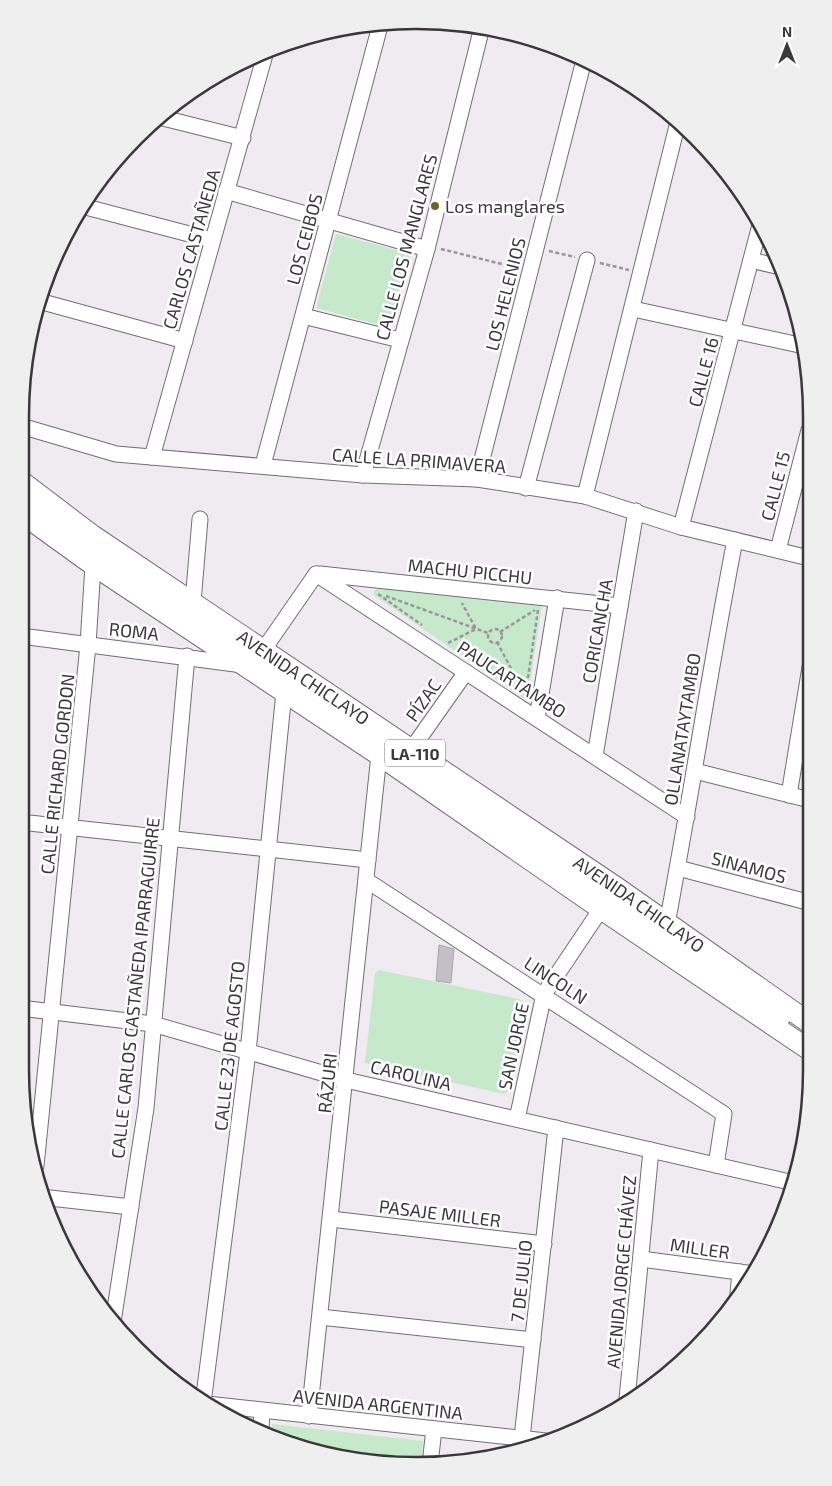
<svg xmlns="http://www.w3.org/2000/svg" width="832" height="1486" font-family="'Exo 2',sans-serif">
<rect width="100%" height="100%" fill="#f0eaf1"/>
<g fill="#c6e9cc">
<polygon points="336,234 411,254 387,327 316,308"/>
<polygon points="377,588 542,605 528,696 523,698 374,595 374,591"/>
<polygon points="379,970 519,999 526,1006 508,1092 504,1094 365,1063 375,973"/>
<polygon points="272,1424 423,1441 421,1463 313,1452 271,1433"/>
</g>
<polygon fill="#c4bfc6" stroke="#aca6ad" points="439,945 454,949 451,983 436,981"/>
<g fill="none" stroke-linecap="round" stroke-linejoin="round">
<g stroke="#736e75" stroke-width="17">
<g id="minor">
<polyline points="159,117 243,138"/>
<polyline points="226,191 427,249"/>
<polyline points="82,206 212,240"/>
<polyline points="751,260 780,267"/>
<polyline points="39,301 185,341"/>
<polyline points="633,309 804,346"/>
<polyline points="303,316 400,340"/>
<polyline points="21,426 116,454 363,475 477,479 585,496 681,527 809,558"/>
<polyline points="152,457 266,51"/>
<polyline points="263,465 381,22"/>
<polyline points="363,475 427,249 482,27"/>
<polyline points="477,479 584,60"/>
<polyline points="526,488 587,260"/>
<polyline points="585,496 678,122"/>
<polyline points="21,501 253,657 782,1019"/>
<polyline points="681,527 760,225"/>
<polyline points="778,550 809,430"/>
<polyline points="316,574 687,817"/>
<polyline points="320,574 620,606"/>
<polyline points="193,602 200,519"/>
<polyline points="21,636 243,665 264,649 316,574"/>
<polyline points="537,718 557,598"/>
<polyline points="411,750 466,672"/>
<polyline points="595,756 636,511"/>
<polyline points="695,771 810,800"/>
<polyline points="789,795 810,667"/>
<polyline points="20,822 368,860"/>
<polyline points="678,868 811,903"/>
<polyline points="366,880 724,1114 716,1165"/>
<path d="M667,924c24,-127 43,-256 68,-384"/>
<polyline points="20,1008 153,1024 346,1080 794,1183"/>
<polyline points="517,1119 544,994 601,909"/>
<polyline points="36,1166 88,645 93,565"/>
<polyline points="41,1197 131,1207"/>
<polyline points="331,1219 544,1244"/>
<polyline points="641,1259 754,1274"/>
<polyline points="738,1294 740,1272"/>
<polyline points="320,1317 533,1340"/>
<polyline points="113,1322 146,1108 187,656"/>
<polyline points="627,1399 651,1150"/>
<polyline points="203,1403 248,1052 284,692"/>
<polyline points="207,1404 546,1441"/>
<polyline points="309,1416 379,755"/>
<polyline points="261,1429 262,1411"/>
<polyline points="522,1438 556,1128"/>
<polyline points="430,1464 434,1429"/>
</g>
</g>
<g stroke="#736e75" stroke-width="22">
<g id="major">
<path id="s1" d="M21,481l71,54 524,352 195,137"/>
<polyline points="21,513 93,565 379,755 601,909 811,1051"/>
</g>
</g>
<g stroke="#9b969b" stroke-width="2.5" stroke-dasharray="4 2.5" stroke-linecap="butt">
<polyline points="441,249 518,268"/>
<polyline points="549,251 575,257"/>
<polyline points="600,263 629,270"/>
<polyline points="378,594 422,625"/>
<polyline points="386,596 488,633"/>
<circle cx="495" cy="636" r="7"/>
<polyline points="500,632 535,610"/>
<polyline points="497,642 524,693"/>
<polyline points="448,643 476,629 462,603"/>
<polyline points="526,691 538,610"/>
</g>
<use href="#minor" stroke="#fff" stroke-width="15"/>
<use href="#major" stroke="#fff" stroke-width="20"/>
</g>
<circle fill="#6e6330" stroke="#fff" stroke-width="2" cx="435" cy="206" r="5"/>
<g text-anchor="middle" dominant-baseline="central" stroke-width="5" stroke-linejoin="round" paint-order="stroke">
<rect fill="#fff" stroke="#767476" stroke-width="1" x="385" y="739.5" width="60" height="27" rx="4"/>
<g font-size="16" font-weight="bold" fill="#3b383b">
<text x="415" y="753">LA-110</text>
</g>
<g font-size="18" fill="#3b383b" stroke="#fff" text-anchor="start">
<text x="445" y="206">Los manglares</text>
</g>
<g font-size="18" fill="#3b383b" stroke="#fff">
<text transform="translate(304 239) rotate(-75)">LOS CEIBOS</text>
<text transform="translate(406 247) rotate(-75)">CALLE LOS MANGLARES</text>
<text transform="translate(191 249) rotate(-74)">CARLOS CASTAÑEDA</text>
<text transform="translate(505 294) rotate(-76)">LOS HELENIOS</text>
<text transform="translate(703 372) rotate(-75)">CALLE 16</text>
<text transform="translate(419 460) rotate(4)">CALLE LA PRIMAVERA</text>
<text transform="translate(775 486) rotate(-76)">CALLE 15</text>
<text transform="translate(470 571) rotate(6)">MACHU PICCHU</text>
<text transform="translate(134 631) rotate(6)">ROMA</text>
<text transform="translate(597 631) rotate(-80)">CORICANCHA</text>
<text stroke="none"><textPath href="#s1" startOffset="344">AVENIDA CHICLAYO</textPath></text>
<text transform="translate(512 679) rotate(33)">PAUCARTAMBO</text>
<text transform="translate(423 700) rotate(-55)">PÍZAC</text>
<text transform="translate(682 729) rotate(-81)">OLLANATAYTAMBO</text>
<text transform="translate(57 774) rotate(-84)">CALLE RICHARD GORDON</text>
<text transform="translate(749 867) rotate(15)">SINAMOS</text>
<text stroke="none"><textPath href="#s1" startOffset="749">AVENIDA CHICLAYO</textPath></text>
<text transform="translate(556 980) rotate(33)">LINCOLN</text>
<text transform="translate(135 988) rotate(-84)">CALLE CARLOS CASTAÑEDA IPARRAGUIRRE</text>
<text transform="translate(229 1046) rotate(-84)">CALLE 23 DE AGOSTO</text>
<text transform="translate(513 1046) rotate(-78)">SAN JORGE</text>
<text transform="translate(411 1075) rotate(13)">CAROLINA</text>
<text transform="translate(327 1083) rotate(-84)">RÁZURI</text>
<text transform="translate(440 1213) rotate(7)">PASAJE MILLER</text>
<text transform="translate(700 1248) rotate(8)">MILLER</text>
<text transform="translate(621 1272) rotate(-85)">AVENIDA JORGE CHÁVEZ</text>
<text transform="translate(521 1281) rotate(-84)">7 DE JULIO</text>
<text transform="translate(378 1404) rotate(6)">AVENIDA ARGENTINA</text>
</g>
</g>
<path d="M0 0H832V1486H0ZM416 29H416A387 387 0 0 1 803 416V1070A387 387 0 0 1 416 1457H416A387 387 0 0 1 29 1070V416A387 387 0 0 1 416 29Z" fill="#efefef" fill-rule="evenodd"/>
<path fill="none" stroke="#3b383b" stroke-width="2.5" d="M416 29H416A387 387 0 0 1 803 416V1070A387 387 0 0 1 416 1457H416A387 387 0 0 1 29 1070V416A387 387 0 0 1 416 29Z"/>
<g transform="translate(787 45)" stroke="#ffffff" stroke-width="4" paint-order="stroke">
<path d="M0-4L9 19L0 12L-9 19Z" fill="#3b383b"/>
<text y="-8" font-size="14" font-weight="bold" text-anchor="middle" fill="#3b383b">N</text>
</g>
</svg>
